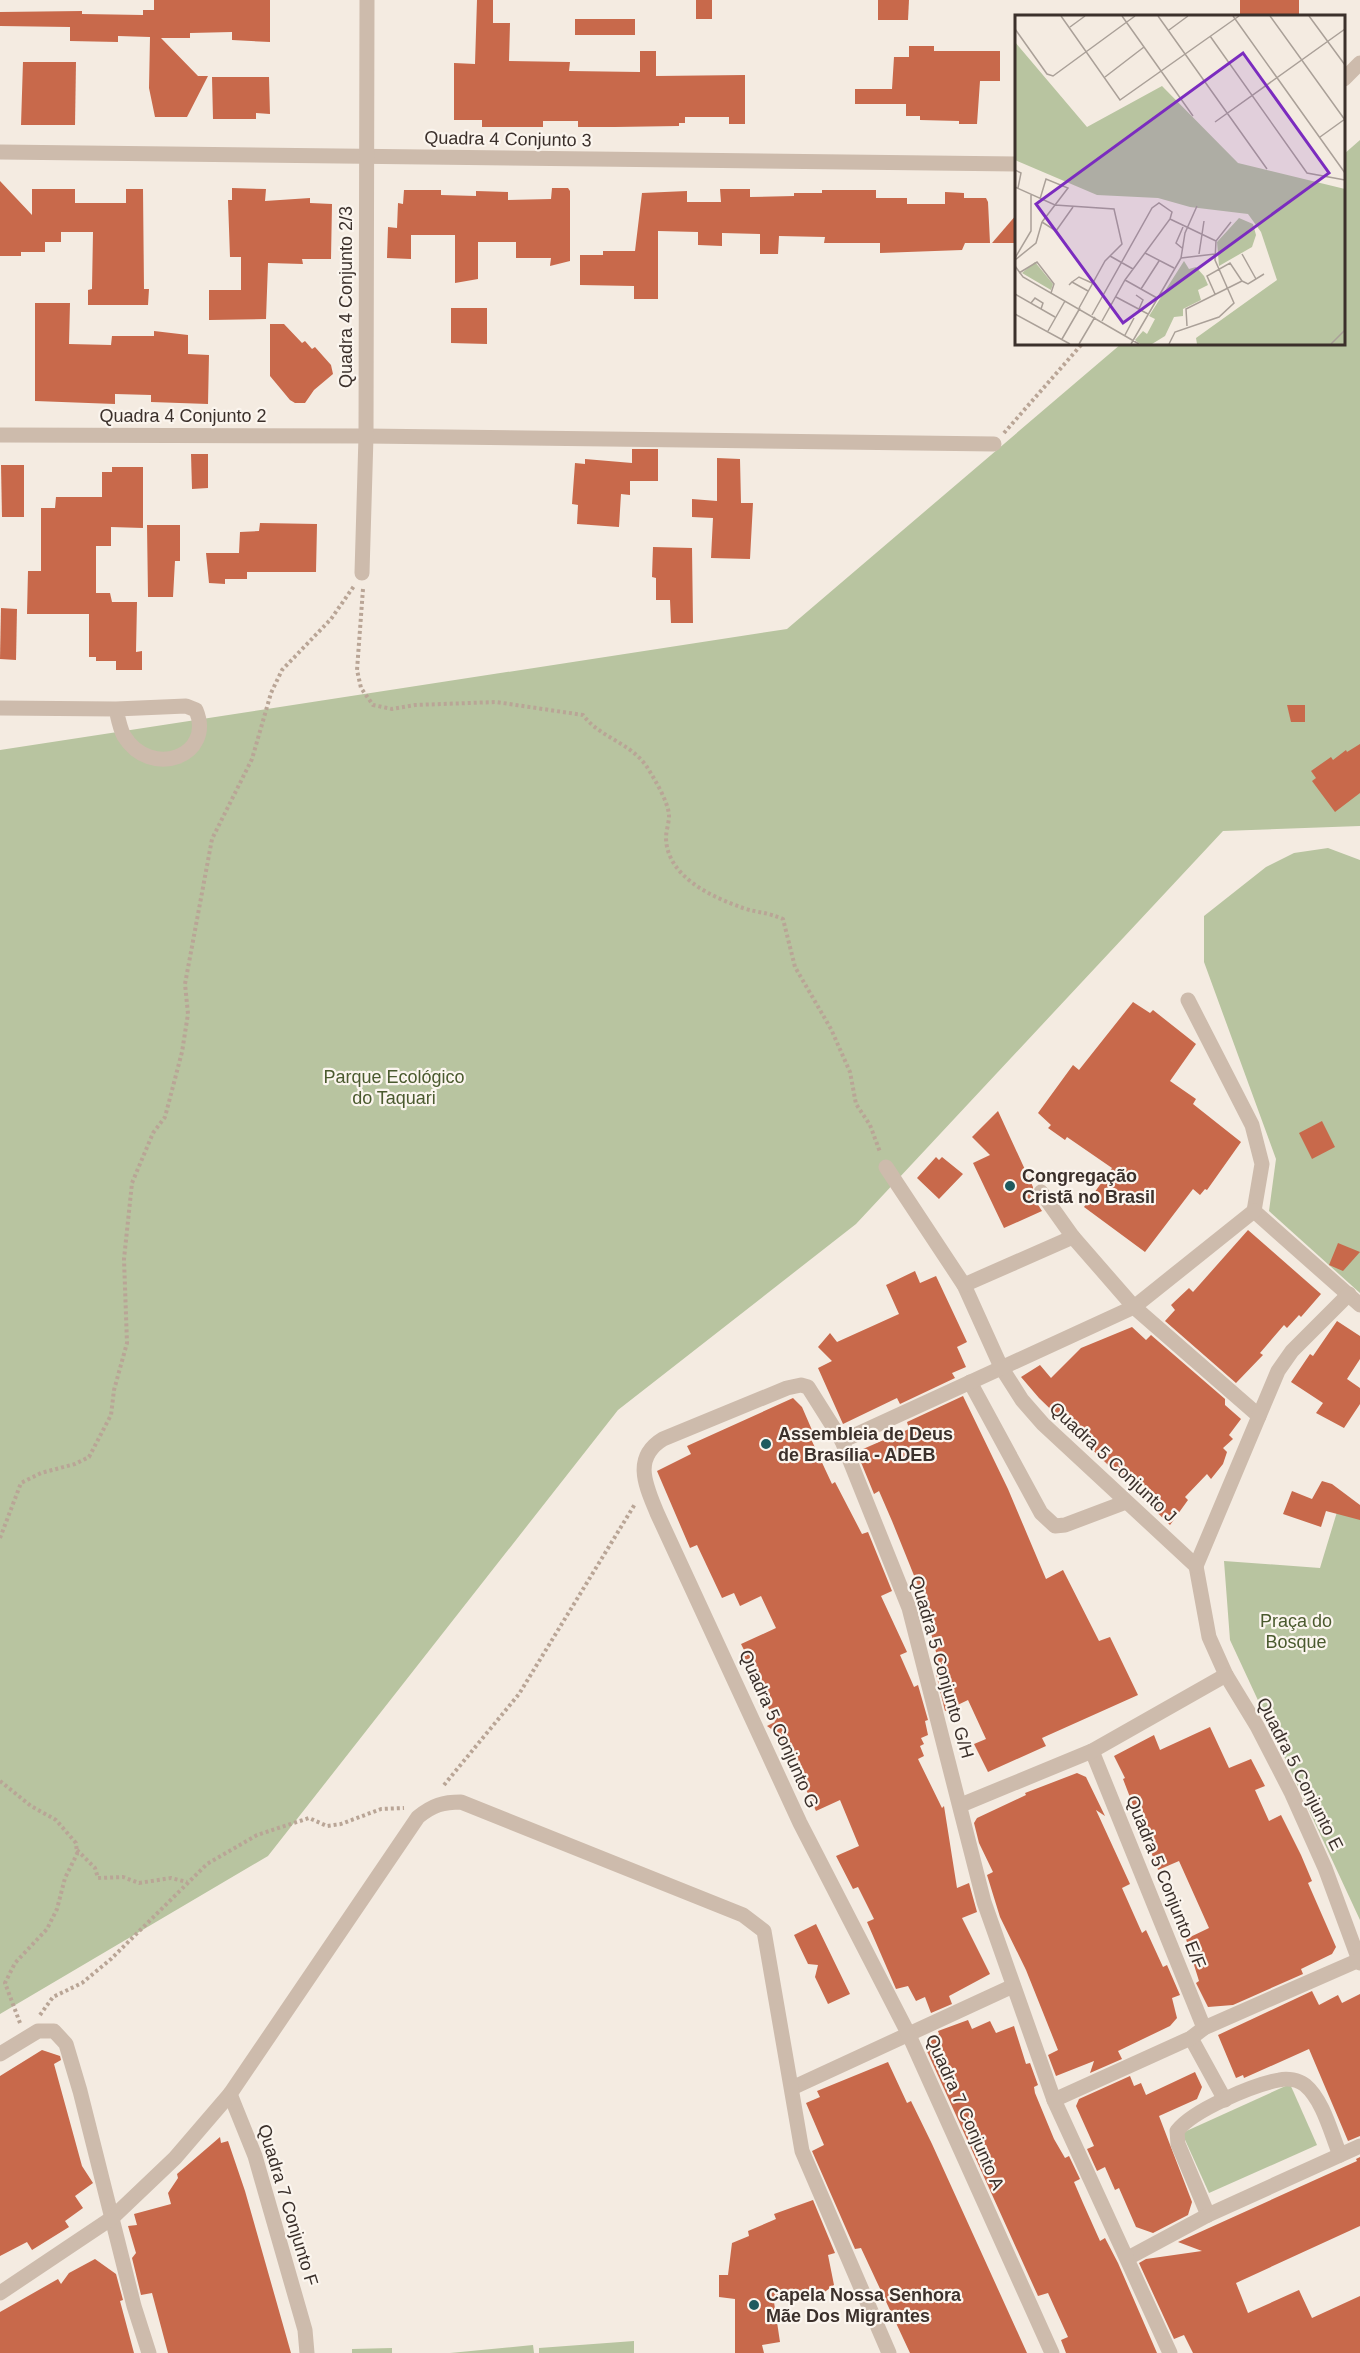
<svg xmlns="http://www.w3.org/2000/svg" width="1360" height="2353" font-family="Arial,sans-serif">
<rect width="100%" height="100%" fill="#f4ebe1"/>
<g fill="#b8c4a0">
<polygon points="1360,140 1360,826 1223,831 856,1224 618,1410 268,1856 0,2014 0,750 787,629 1121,344 1344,344 1344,154"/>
<polygon points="1328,848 1360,860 1360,1293 1269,1211 1276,1159 1204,962 1204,916 1266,867 1294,853"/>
<polygon points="1340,1502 1360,1505 1360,1920 1230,1640 1224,1561 1320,1568"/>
<polygon points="1290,2084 1317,2145 1209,2193 1182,2133"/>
<polygon points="634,2341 634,2353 539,2353 539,2348"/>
<polygon points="533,2345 534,2353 450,2353"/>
<polygon points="392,2348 392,2353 352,2353 352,2349"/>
</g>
<g fill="#c8694b">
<polygon points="154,0 270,0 270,42 232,40 232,32 190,33 190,38 161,38 198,76 208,76 187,117 155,117 149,88 150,37 118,36 118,42 70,41 70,27 0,26 0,12 82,11 82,14 143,15 143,10 154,10"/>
<polygon points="477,0 493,0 493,23 510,23 509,61 570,62 569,71 640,72 640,51 656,51 656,76 745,75 745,124 729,124 729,117 685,117 685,123 679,123 679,126 615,127 578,127 578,121 543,121 543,127 482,127 482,120 454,120 454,63 475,64"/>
<rect x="696" y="0" width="16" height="19"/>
<polygon points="878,0 909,0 908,20 878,20"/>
<rect x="1240" y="0" width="59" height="15"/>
<rect x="575" y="19" width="60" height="16"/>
<polygon points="909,46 934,46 934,51 1000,51 1000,81 980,81 977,124 959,124 959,121 920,120 920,116 906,116 906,104 855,104 855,89 892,89 894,57 909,57"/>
<polygon points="23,62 76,62 75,125 21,125"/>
<polygon points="212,77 269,77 270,114 256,113 256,119 213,119"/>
<polygon points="0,181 32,215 32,189 75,189 75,203 126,203 126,189 143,189 144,289 149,289 148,305 88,305 88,290 92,289 93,232 61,232 61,242 45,242 45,252 21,252 21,256 0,256"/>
<polygon points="232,188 266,189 265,201 310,198 310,203 332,204 331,259 302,259 303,264 268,263 266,319 209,320 209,290 241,290 241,257 230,257 228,200 232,200"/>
<polygon points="552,188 568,188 570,191 570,261 550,266 551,258 516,258 516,242 478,242 478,279 455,283 455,235 411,235 411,259 387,258 388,227 397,228 398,203 403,204 404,190 441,190 441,195 476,196 476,191 508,192 508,200 551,199"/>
<polygon points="720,189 750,189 750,197 794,196 794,193 822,193 822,190 876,190 876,198 907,198 907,204 945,204 945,192 964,193 964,198 986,198 988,202 990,243 965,243 962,250 880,253 880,243 824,243 825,237 779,236 778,254 760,254 760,234 722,233 722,246 698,245 698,232 658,231 658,299 634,299 634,286 580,285 580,255 603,255 603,251 635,251 642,193 687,191 687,202 721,202"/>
<polygon points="1017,214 1017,243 992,243"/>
<polygon points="35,303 70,303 69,344 111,345 112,336 154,336 154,331 188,335 188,354 209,355 208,404 151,402 151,395 115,394 115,404 35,401"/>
<polygon points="451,308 487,308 487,344 451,343"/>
<polygon points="270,324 284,324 302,343 305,341 312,349 315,347 331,365 333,374 314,390 305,403 295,403 290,400 270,376"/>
<polygon points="632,449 658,449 658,481 630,481 630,495 621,494 619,527 577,524 578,505 572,504 575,463 585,464 585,459 632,463"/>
<polygon points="191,454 208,454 208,488 192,489"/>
<polygon points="717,458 740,459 741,503 753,503 750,559 711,558 713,518 692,517 692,499 717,501"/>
<polygon points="1,465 24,465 24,517 2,517"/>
<polygon points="112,467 143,467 143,528 111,527 111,546 96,546 96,593 110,593 112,602 137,602 136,652 142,651 142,670 116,670 116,661 96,661 96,657 89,657 89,614 27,614 28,571 41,571 41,508 55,508 56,497 102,497 102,472 112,472"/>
<polygon points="260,523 317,524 316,572 247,572 247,579 225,579 225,584 209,583 206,553 239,553 240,532 259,531"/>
<polygon points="147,525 180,525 180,561 175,561 173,597 148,597"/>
<polygon points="653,547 692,548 693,623 671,623 670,600 656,600 656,578 652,577"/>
<polygon points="1,608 17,609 16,660 0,659"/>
<polygon points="1287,705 1305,705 1305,722 1291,722"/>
<polygon points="1360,744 1360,793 1335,812 1312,781 1316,778 1311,771 1331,757 1333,760 1346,750 1347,752"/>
<polygon points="1133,1002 1150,1013 1153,1010 1196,1044 1170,1081 1196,1099 1193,1104 1241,1142 1207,1190 1205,1189 1200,1195 1193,1189 1145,1252 1084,1207 1112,1168 1067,1137 1065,1140 1048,1128 1051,1125 1038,1113 1073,1065 1079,1070"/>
<polygon points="998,1111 1033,1187 1033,1197 1042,1211 1004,1228 973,1163 990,1155 972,1137"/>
<polygon points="1322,1121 1335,1147 1312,1159 1299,1133"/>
<polygon points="936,1157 939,1160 942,1157 963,1174 939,1199 917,1178"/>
<polygon points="1248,1230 1321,1294 1301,1317 1299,1315 1287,1328 1284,1325 1260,1353 1263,1355 1236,1383 1165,1321 1175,1310 1171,1305 1189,1288 1193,1292"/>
<polygon points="1338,1243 1360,1252 1343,1271 1329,1265"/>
<polygon points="915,1271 920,1283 936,1276 967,1342 957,1347 966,1367 952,1373 955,1378 900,1404 897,1398 843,1424 818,1368 832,1361 818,1347 830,1333 837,1342 899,1314 886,1285"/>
<polygon points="1337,1321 1360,1336 1360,1359 1347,1379 1360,1388 1360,1404 1344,1428 1316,1413 1323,1403 1291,1382 1310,1354 1313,1356"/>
<polygon points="1132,1327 1146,1340 1151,1335 1225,1399 1225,1405 1241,1419 1229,1435 1233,1439 1223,1448 1227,1452 1223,1464 1211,1479 1207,1474 1185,1497 1188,1500 1170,1525 1039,1398 1021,1377 1040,1365 1051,1378 1081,1348"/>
<polygon points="963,1396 1008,1489 1046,1579 1063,1570 1099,1641 1110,1637 1138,1695 1042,1738 1046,1746 988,1772 974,1744 986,1739 968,1700 945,1711 936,1674 941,1671 931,1633 936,1630 892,1521 879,1491 874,1494 858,1455 864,1452 863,1449 909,1429 907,1422"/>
<polygon points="793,1398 802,1407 815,1437 811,1439 832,1484 835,1482 862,1534 868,1532 892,1591 881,1596 907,1652 900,1655 914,1687 918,1685 928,1720 925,1721 928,1735 921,1738 924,1744 920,1746 924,1756 918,1759 942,1808 944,1806 957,1888 969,1883 977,1912 962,1918 990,1974 949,1996 952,2004 931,2013 925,1997 916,2001 908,1986 896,1989 867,1922 874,1919 858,1887 853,1889 836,1856 859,1846 840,1800 816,1811 786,1746 777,1733 767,1726 775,1722 744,1656 747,1656 741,1644 776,1628 761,1596 740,1606 734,1593 722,1598 697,1545 690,1548 657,1471 691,1454 687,1446"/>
<polygon points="1322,1481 1332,1484 1360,1505 1360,1520 1326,1511 1321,1527 1283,1514 1292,1491 1312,1499"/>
<polygon points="1210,1727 1229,1768 1251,1759 1265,1786 1255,1790 1269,1821 1281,1815 1301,1855 1312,1881 1308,1883 1336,1947 1332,1954 1301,1969 1303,1974 1233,2005 1208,2007 1196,1983 1199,1981 1186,1939 1209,1928 1179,1861 1158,1870 1123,1779 1125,1778 1114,1756 1154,1735 1160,1750"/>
<polygon points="1077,1773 1086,1777 1105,1816 1096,1810 1130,1884 1122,1888 1142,1933 1146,1930 1163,1967 1167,1965 1180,1995 1172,1998 1177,2018 1170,2026 1118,2051 1122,2059 1090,2073 1094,2061 1056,2076 1048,2055 1058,2050 1026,1970 1000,1917 987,1875 993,1872 979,1843 974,1823 977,1818 1026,1795 1025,1793"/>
<polygon points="816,1924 850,1994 828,2004 815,1977 818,1965 808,1964 794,1935"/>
<polygon points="1312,1991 1319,2005 1338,1995 1342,2003 1360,1994 1360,2136 1348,2141 1309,2049 1244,2078 1243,2075 1236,2078 1218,2035"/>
<polygon points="968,2020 972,2029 990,2021 996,2033 1014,2026 1026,2064 1030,2063 1038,2085 1034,2087 1035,2093 1054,2139 1065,2158 1069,2156 1080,2179 1074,2182 1083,2203 1100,2241 1105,2238 1118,2263 1157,2353 1066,2353 1061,2340 1068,2337 1048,2293 1038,2296 926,2049 932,2045 929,2038 939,2034 938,2031"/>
<polygon points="42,2050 60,2056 61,2060 54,2064 82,2166 93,2183 75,2196 83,2208 65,2221 69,2227 32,2250 27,2242 0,2256 0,2076"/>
<polygon points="888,2062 907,2103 911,2101 932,2144 1027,2353 910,2353 861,2248 855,2249 812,2151 824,2145 806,2103 820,2097 817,2091"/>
<polygon points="1195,2072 1202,2087 1197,2099 1159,2116 1192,2202 1188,2215 1153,2233 1136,2227 1119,2188 1115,2190 1105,2167 1097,2171 1087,2149 1094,2146 1076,2106 1079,2099 1130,2076 1134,2086 1141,2083 1146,2095"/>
<polygon points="220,2137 221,2143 228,2141 245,2191 291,2353 168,2353 152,2293 141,2295 132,2258 136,2253 128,2226 137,2225 134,2214 171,2204 168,2193 178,2178 177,2174"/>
<polygon points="1360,2157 1360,2226 1236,2283 1248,2313 1299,2290 1312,2318 1360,2296 1360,2353 1193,2353 1184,2335 1174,2339 1139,2263 1146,2259 1202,2251 1178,2242 1357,2161 1356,2159"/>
<polygon points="813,2200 835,2253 828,2255 834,2285 822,2294 800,2293 801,2297 774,2302 780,2342 762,2345 764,2353 735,2353 735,2299 719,2297 719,2275 728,2275 732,2243 749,2236 748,2231 776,2219 774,2214"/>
<polygon points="95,2259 116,2274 123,2300 120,2301 134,2353 0,2353 0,2312 58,2279 61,2284 69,2273"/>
</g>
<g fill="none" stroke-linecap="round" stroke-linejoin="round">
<g stroke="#b9a596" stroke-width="4" stroke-dasharray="3 3" stroke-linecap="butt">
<polyline points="1004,433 1082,344"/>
<path d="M363,589l-6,81 4,18 12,17 19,4 23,-4 81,-3 87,13c17,23 47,27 64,52 7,11 22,36 22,49 0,7 -3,15 -3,22 1,39 46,59 77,70 15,5 24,4 40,11l12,48 36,62 19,43 6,32 14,21 10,27"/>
<polyline points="0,1538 21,1483 41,1473 75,1464 89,1457 111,1415 114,1390 127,1343 124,1259 132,1183 153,1133 165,1117 182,1052 188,1014 185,984 212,839 252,759 271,693 282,670 331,619 354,586"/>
<polyline points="0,1781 31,1806 56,1820 76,1843 77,1854 65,1878 57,1909 47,1929 15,1963 5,1983 20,2023"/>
<polyline points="444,1785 519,1694 635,1504"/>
<polyline points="77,1850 95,1868 98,1878 123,1877 139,1883 171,1878 187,1882"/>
<polyline points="40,2015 53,1997 82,1983 111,1959 207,1864 257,1835 309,1818 327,1826 341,1824 381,1809 404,1808"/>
</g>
<g stroke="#cdbbac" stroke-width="15">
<polyline points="1344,79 1360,63"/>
<polyline points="0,152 1016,164"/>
<polyline points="0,435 366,436 994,444"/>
<polyline points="362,573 366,436 367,0"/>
<path d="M0,708l116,1 70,-3 10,4c19,46 -45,70 -72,26 -4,-7 -6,-18 -8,-27"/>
<polyline points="1188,1000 1252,1125 1262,1164 1254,1211"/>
<polyline points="886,1167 964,1285 1001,1367 1022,1400 1043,1424 1196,1566"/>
<polyline points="1041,1192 1073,1237 1134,1307 1259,1416"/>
<polyline points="1254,1211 1360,1305"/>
<polyline points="964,1285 1073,1237"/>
<polyline points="970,1382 1041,1513 1055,1526 1065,1525 1126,1502"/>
<polyline points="842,1441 1134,1307 1254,1211"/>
<polyline points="1196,1566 1209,1637 1226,1675 1257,1726 1291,1792 1325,1868 1360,1963"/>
<polyline points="1196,1566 1278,1371 1292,1351 1349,1294"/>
<polyline points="1092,1751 1204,2028"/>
<polyline points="961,1805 1092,1751 1226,1675"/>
<polyline points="1191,2038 1225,2100"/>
<polyline points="0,2054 38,2031 54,2031 66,2044 80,2091 134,2306 149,2353"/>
<polyline points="792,2088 1013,1986"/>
<polyline points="230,2094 255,2156 305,2330 307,2353"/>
<polyline points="1054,2100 1191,2038 1204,2028 1359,1960"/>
<path d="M1208,2215l-30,-71 -1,-13c16,-21 76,-46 102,-51 9,-2 19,0 26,5 18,15 26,48 35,70"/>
<polyline points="1128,2258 1208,2215 1360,2146"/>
<path d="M0,2293l112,-75 63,-60 55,-64 188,-277c15,-12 25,-15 43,-15l282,113 21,16 38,220 87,202"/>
<path d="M1052,2353l-144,-320 -108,-210 -143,-310c-11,-27 -25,-55 6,-74l124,-51 14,-3 7,2 34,54 67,167 75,294 70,198 116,253"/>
</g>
</g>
<g fill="#1f5a5e" stroke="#fbf5ee" stroke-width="2">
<circle cx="1010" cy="1186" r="6"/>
<circle cx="766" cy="1444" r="6"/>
<circle cx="754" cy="2305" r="6"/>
</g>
<g text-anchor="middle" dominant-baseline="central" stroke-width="4.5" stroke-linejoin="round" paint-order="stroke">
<g font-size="18" fill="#3b302b" stroke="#fbf5ee">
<text transform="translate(508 139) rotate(1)">Quadra 4 Conjunto 3</text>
<text transform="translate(346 297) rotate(-90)">Quadra 4 Conjunto 2/3</text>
<text x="183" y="416">Quadra 4 Conjunto 2</text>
<text transform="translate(1113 1462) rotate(43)">Quadra 5 Conjunto J</text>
<text transform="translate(942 1667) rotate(74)">Quadra 5 Conjunto G/H</text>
<text transform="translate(779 1729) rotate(66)">Quadra 5 Conjunto G</text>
<text transform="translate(1300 1774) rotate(63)">Quadra 5 Conjunto E</text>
<text transform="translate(1166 1882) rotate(68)">Quadra 5 Conjunto E/F</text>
<text transform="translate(965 2112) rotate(66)">Quadra 7 Conjunto A</text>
<text transform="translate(288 2205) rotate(73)">Quadra 7 Conjunto F</text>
</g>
<g font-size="18" fill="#4a5a2e" stroke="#fbf5ee">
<text x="394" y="1077">Parque Ecológico<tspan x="394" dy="21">do Taquari</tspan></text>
<text x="1296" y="1621">Praça do<tspan x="1296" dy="21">Bosque</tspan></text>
</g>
<g font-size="18" font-weight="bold" fill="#3b302b" stroke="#fbf5ee" text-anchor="start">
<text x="1022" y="1176">Congregação<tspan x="1022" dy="21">Cristã no Brasil</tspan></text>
<text x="778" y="1434">Assembleia de Deus<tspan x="778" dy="21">de Brasília - ADEB</tspan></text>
<text x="766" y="2295">Capela Nossa Senhora<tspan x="766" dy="21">Mãe Dos Migrantes</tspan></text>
</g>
</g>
<g transform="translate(1015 15)">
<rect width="330" height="330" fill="#f4ebe1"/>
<path d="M0,27l72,85 75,-41 76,77 107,26v155h-148l-1,-6 81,-58 -16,-48 -13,-18 -58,-7 -32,-9 -61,-3 -82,-35zM224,203l14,6 3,11 -4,12 -33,19 -2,-24zM169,246l5,8 7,-2 8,9 4,9 -10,5 3,10 -18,9v7l-9,1 -9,19 -13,8h-12l-5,-4 8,-9 4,3 8,-15 -6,-3zM20,247l18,22 -2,6 -29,-17z" fill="#b8c4a0"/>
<path fill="none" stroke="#aaa098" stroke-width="1.5" d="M46,1l59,84 119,-84M107,1l71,100M143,1l109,153M218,1l112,157M255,1l75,104M294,1l36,49M55,12l15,-11M0,14l32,45 6,2 82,-60M154,15l19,-14M195,21l97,137 38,7M90,62l39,-30M200,107l130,-93M305,122l25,-18M0,155l6,3 -3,15M0,172l40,18 59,4 8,35 -17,17 -26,47M25,184l6,-20 22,9 -26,34M155,204l46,22M27,207l14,9 17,-24M201,226l15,-19M167,233l-6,-5 7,-16M130,238l29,15M184,239l5,-33M227,239l14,25M95,241l23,13M0,243l16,-27v-36M166,243l4,-25 12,-27M166,243l34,-4M0,245l21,-17 6,-21M0,251l8,11 116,67M4,258l18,-11 17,22 -3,9M110,265l32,18M227,266l6,3 16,-10M57,267l7,-5 13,6M54,270l3,-3 16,9M126,274l18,-28M0,279l40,23M200,279l-8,-18 23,-13 12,18M121,280l7,5 -4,9M101,282l32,17M16,288l4,-5 8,5 -2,6M0,299l55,30M77,300l60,-107 7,-5 13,9 -2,7 -45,61 -23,41M172,311l-1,-17 56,-28M33,316l17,-30M110,320l9,-17M47,324l18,-31M64,329l16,-27M116,329l50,-86M154,329l6,-12 44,-15 15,-14 -19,-43 1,-19M316,329l14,-14"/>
<path fill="#7b2cbf" fill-opacity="0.15" stroke="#7b2cbf" stroke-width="3" d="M228,38l86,120 -206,150 -87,-119z"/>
<rect width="330" height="330" fill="none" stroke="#3b302b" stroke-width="3"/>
</g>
</svg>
